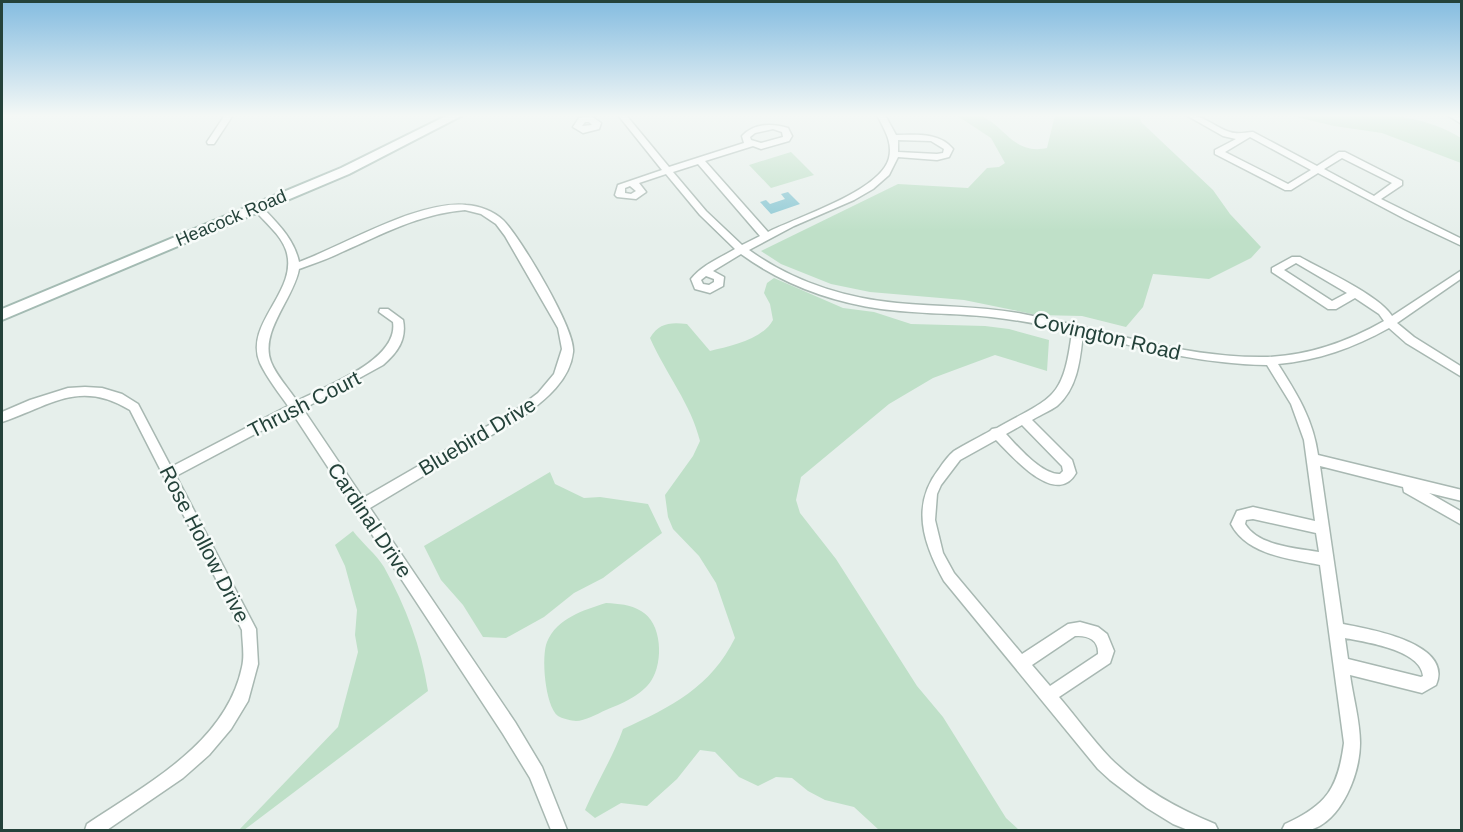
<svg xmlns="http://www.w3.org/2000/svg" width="1463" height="832" font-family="Arial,sans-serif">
<rect width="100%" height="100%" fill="#e6efeb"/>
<g fill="#bfe0c8">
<path d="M956,115c7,0 14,-1 20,0 27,5 35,41 71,33l8,-33h84l2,7 72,68 17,24 31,33 -10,11 -42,21 -56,-5 -10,33 -17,20 -44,-11 -45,-1 -73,-15 -94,-8 -39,-8 -50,-20 -20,-13 137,-67 70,4 19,-20 12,-1 6,-4 -14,-25z"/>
<path d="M1288,115c59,0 121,-9 173,23v25l-79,-30 -48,-7z"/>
<polygon points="791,152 814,175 771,188 749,165"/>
<path d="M774,278l69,30 31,4 37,12 74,2 24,3 40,11 -2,31 -52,-16 -62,23 -44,26 -88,73 -5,23 4,13 36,46 81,127 26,31 63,101 13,12h-140l-25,-23 -29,-7 -17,-9 -16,-13 -16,-1 -18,9 -19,-9 -24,-25 -15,-2 -23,29 -30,27 -26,-3 -26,15 -10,-8c12,-28 28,-53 38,-81 48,-22 88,-42 112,-91l-19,-55 -17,-27 -26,-27 -5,-12 -3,-22 28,-39 7,-15c-9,-37 -34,-67 -50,-103 9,-15 20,-16 37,-14l23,27c21,-5 52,-11 63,-31l-3,-16 -6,-11 3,-10z"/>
<polygon points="550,472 555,484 584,498 600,497 648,504 662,533 603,578 574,593 544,617 506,638 483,637 463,605 441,580 424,546"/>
<path d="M353,531c9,12 23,23 31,36 22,40 37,79 44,124l-184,139h-5l99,-103 20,-75 -3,-17 2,-25 -12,-44 -10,-21z"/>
<path d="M606,603c13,1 24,1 35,8 21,11 23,51 10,70 -9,14 -30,23 -45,29 -9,4 -21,11 -30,11 -4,0 -15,-3 -18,-5 -13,-10 -17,-60 -11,-74 10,-24 37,-32 59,-39z"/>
</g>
<polygon fill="#8ec9d4" points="788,192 800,204 771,214 760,202 766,200 770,204 785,199 781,194"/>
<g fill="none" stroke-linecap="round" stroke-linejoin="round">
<g stroke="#a8b8b2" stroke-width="3">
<g id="street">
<polygon points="225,115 233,115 214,144 208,144 207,142"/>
<path d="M618,115h8l43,52 75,-24 -2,-7c12,-13 30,-13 46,-8l4,8 -3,5 -28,8 -8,-3 -48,15 63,71c29,-15 113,-41 121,-74 4,-16 -5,-29 -12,-43h8l11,20c20,0 43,-3 57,14l-4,8 -12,3 -39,-3 -9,18 -16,14 -19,11 -60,26 -45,24c43,31 95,48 148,53 42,4 84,3 126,11 81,15 161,45 245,43 42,-2 79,-15 116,-36l-5,-7 -24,-16 -19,11h-8l-56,-37v-4l20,-11h8c23,13 79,38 92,59l70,-46v8l-65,45 17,14 48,30v10l-56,-34 -17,-15c-36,20 -70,32 -111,36 19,30 35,55 40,91l144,35v11l-33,-8 33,19v13l-58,-33 -1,-5 -83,-21 23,158c26,5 111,19 93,61l-14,8 -72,-18c3,22 10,46 10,68 0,30 -18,78 -50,87 -8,2 -20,1 -28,0l3,-6c42,-19 53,-36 59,-81l-24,-178c-30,-6 -73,-10 -89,-41l6,-13 16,-4 62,14 -11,-81 -13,-36 -24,-39c-64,-1 -123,-16 -184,-31 -3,25 -5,54 -26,72 -7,5 -17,9 -25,14l40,40 4,13c-20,35 -64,-17 -80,-33l-36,20 -19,25 -4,9 -2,26 8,33 11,20 68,81 46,-30 12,-2 18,5 9,7 7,17 -4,12 -51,34c17,20 33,42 51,61 30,30 66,50 105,66l3,6h-30l-15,-6 -26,-16 -37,-28 -12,-11 -154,-188c-20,-36 -34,-75 -5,-112 4,-6 9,-13 15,-18 11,-7 24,-13 36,-20l2,-2 5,-1c57,-32 66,-28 75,-96 -27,-7 -54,-12 -81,-15 -36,-4 -73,-3 -110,-8 -49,-7 -99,-25 -140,-55l-28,17 11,6 -1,9 -13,7 -15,-4 -4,-10c11,-14 29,-21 44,-30l-35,-34 -34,-41 -27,9 7,9 -10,7 -19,-2 -2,-2 3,-10 44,-15zM773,129l9,3 1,5 -22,6 -10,-3 -1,-3 5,-4zM898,140l33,1 13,8 -1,4 -6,1 -39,-2zM698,164l62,72 -18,9 -36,-34 -33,-39zM630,186l6,5 -5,3 -6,-1v-5zM1296,263l51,30 -15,8 -48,-31zM706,276l8,3v3l-5,3 -6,-1 -2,-4zM1022,425l40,41 1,5 -3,3c-18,1 -42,-27 -54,-40zM1253,519l63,14 3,19c-23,-4 -61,-6 -74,-28l1,-4zM1075,636c13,-1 24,4 23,18l-48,32 -18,-21zM1345,638c21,4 76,12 78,38l-2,1 -73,-18z"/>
<path d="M1186,115c17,-1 28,12 44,17 9,3 15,0 23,0l64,34 22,-14h6l57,29v4l-21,14 81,40v7l-57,-27 -87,-46 -27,17h-6l-70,-36v-4l21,-11 -13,-3zM1250,137l61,33 -23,14 -63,-32zM1342,158l50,25 -18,13 -50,-27z"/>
<polygon points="1447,115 1456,115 1462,118 1462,124"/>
<path d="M591,116l10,7 -2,6 -16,4 -10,-6 6,-9zM585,122h4l3,3 -10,1z"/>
<path d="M257,204l3,1c16,17 34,33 39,57 46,-17 120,-62 167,-57 14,1 27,6 37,15 17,17 73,110 70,132 -3,28 -27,47 -48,63l-155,93 145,214 27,45 25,63h-16l-21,-52 -27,-44 -210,-320 -117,62 80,153 2,35 -10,37 -17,28 -22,26 -26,23 -76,52h-22l2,-6c60,-40 139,-81 155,-157 3,-12 0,-26 0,-37l-112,-220c-51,-31 -80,-4 -128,12v-10l28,-12 38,-12 17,-1 17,1 20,6 16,10 33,63 117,-61c-9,-13 -21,-28 -28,-43 -17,-40 40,-72 26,-113 -6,-17 -23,-29 -34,-43zM465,210l16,4 15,10 9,12 53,92 4,21 -8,25 -16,19 -21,16 -154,89 -60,-89 80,-44c14,-12 24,-25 20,-45l-15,-11h-8l-1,3 14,10c6,38 -67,64 -96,79 -8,-12 -21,-26 -26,-39 -12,-30 23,-64 28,-93 14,-5 29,-10 43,-17 41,-18 77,-38 123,-42z"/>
</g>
</g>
<g stroke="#a4bbb3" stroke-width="4">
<polygon id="secondary" points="448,115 463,115 349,174 2,320 2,309 341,168"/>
</g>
<use href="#street" fill="#fff" fill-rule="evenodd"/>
<use href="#secondary" fill="#fff" fill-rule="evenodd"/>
</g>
<linearGradient id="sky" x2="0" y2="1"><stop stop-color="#84bce0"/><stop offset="0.5" stop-color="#f4f8f6"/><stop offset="1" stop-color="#f4f8f6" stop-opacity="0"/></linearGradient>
<rect width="1463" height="231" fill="url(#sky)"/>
<g text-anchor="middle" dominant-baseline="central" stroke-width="5" stroke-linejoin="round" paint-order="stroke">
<g font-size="18" fill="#24423a" stroke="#f7fbf9">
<text transform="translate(231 218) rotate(-23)">Heacock Road</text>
</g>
<g font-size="21" fill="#24423a" stroke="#f7fbf9">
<text transform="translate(1107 336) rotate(13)">Covington Road</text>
<text transform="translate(304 404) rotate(-27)">Thrush Court</text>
<text transform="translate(477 436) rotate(-31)">Bluebird Drive</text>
<text transform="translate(370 520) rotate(56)">Cardinal Drive</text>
<text transform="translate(205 544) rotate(63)">Rose Hollow Drive</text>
</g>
</g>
<rect width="1463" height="832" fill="none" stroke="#24423a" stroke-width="6"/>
</svg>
